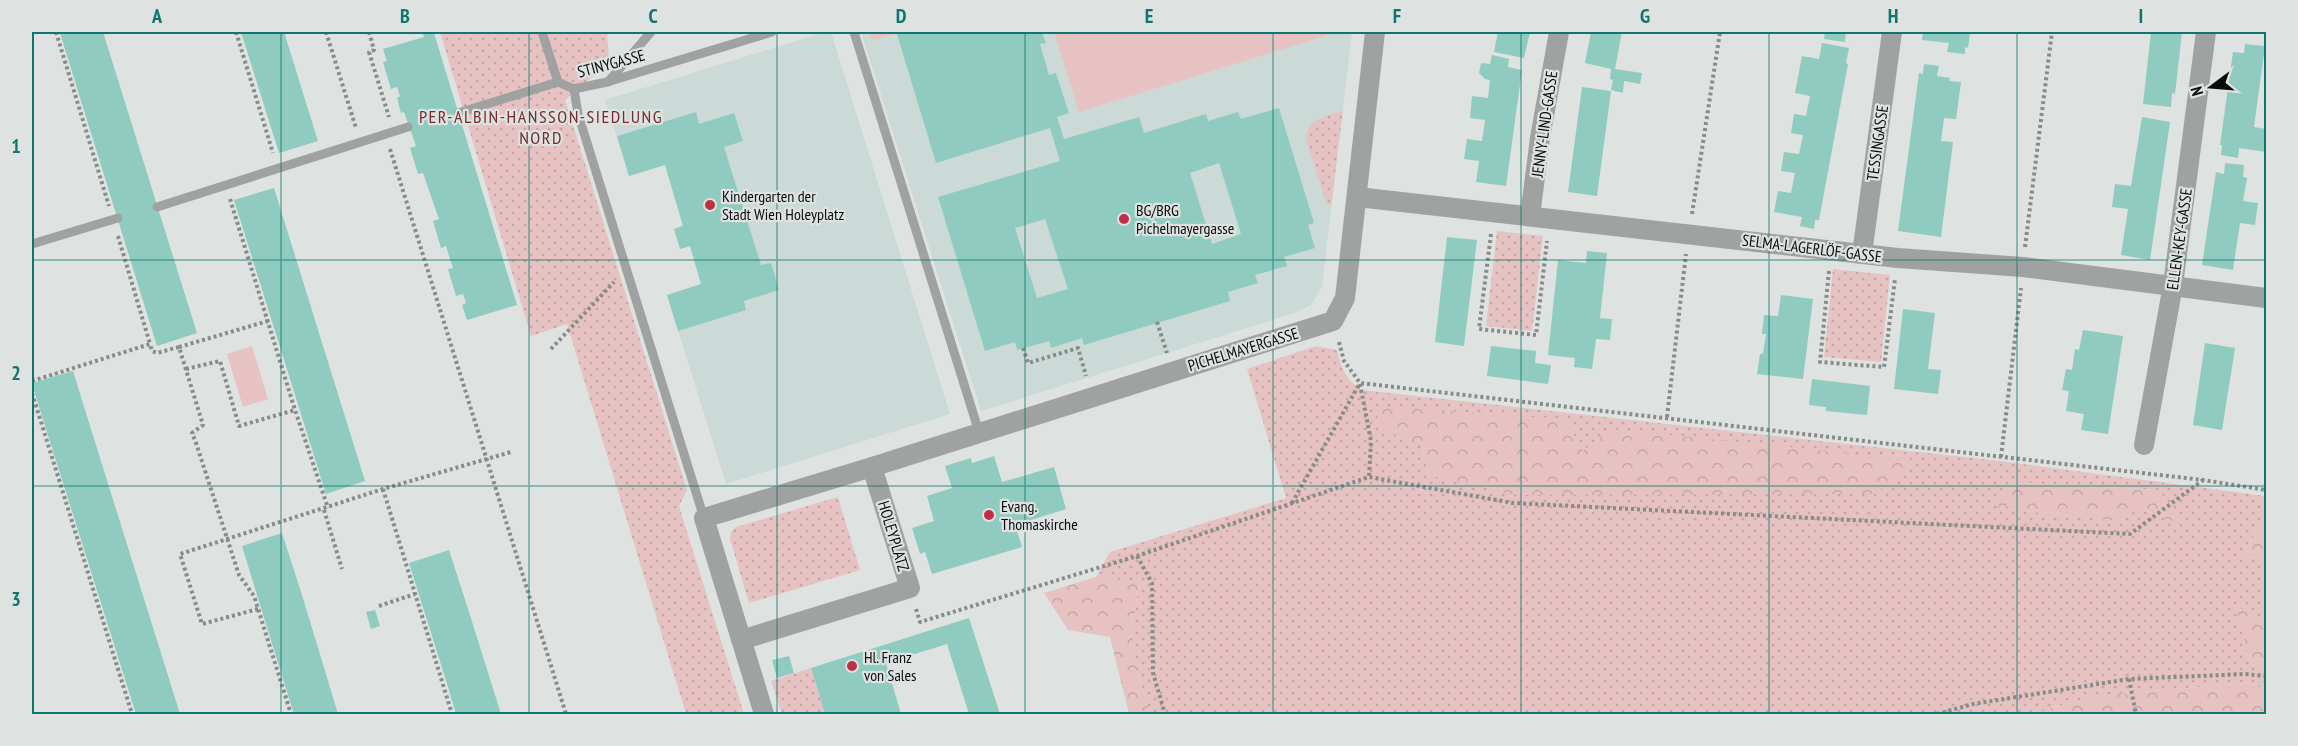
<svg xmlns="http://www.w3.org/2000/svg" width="2298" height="746" font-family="'PT Sans Narrow',sans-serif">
<defs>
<pattern id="grass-dots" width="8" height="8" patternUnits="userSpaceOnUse" patternTransform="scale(1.5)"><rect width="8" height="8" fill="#e6c2c2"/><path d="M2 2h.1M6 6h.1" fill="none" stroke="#c4a6a6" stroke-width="1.8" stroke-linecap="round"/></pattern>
<pattern id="forest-crowns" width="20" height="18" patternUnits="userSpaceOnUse" patternTransform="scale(1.5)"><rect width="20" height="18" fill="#e6c2c2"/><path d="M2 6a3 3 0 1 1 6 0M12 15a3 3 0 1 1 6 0" fill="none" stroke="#c4a6a6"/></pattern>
</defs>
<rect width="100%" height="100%" fill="#dee3e2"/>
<g fill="#ccdad7">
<polygon points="825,32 831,32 950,414 726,484 667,295 701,284 690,246 677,239 674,229 683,225 665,165 629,176 605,100"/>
<polygon points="861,32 1352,32 1322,286 1311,305 1295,313 981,411"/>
</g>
<g fill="url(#grass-dots)" fill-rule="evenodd">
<polygon points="440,32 607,32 609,62 565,100 687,490 679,506 744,714 686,714 567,324 531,336"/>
<path d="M1343,111l-12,96 -6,-8 -19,-60c1,-21 20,-23 37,-28z"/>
<polygon points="1497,231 1543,236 1532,331 1486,326"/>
<polygon points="1833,269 1890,275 1881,362 1824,357"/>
<path d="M1316,346l21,4c4,18 9,31 26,40l637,71 266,35v25l-7,5 -17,32 24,-1v57l-7,5 -23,-13 14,58 16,4v21l-21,-6 -138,12 -85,19h-872l-20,-68 9,-63 -43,-6 14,-25 176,-54 -39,-129zM1421,443l162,8 -155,24zM2010,482l149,8 25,35 -45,-17 -20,13 -122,-13z"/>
<polygon points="838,497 860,570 749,603 730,539 731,532 736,527"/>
<polygon points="811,668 825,714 782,714 771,681"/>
</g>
<g fill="url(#forest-crowns)">
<polygon points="1374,406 1564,419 1583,451 1610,429 1916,460 1875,494 1516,495 1428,475 1421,443 1381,430"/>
<polygon points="2010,482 2159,490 2185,526 2139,508 2119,521 1997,508"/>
<polygon points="2266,521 2266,557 2242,558 2259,526"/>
<polygon points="1096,577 1139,582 1130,646 1150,714 1129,714 1110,637 1068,630 1044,593"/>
<polygon points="2235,605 2259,619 2266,614 2266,668 2250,664"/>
<polygon points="2245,683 2266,689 2266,714 2022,714 2107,695"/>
</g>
<g fill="#e6c2c2">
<polygon points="869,32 902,32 872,41"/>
<polygon points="1054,32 1338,32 1079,112"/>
<polygon points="252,346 268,399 243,407 227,354"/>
</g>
<g fill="#8fcbbf" fill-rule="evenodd">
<polygon points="65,32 103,32 197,333 157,346 60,33"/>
<polygon points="241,32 284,32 318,141 279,153"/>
<polygon points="422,32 434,33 517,305 467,320 462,305 466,303 463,294 456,296 448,269 453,268 449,256 446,246 441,248 433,221 439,219 423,173 418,174 410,148 416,146 404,112 401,113 397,98 400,96 397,87 391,89 383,62 387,61 383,49 424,37"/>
<path d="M904,32h138l4,11 -6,1 9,31 7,-2 13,40 -12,4 7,22 75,-22 5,16 62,-19 2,7 30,-9 3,7 38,-11 35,115 -6,2 7,23 -31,9 3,9 -32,9 3,8 -30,9 2,9 -146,44 -2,-7 -31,10 -2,-7 -32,9 -2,-8 -30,9 -47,-154 122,-36 -10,-33 -114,35 -39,-129zM1219,163l22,71 -29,10 -22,-71zM1045,219l23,70 -31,9 -22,-70z"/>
<polygon points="1498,32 1530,32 1524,58 1494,52"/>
<polygon points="1591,32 1622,32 1615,69 1642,73 1640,84 1624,81 1623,93 1611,90 1613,80 1610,79 1611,69 1585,63"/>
<polygon points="1825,32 1846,32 1845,42 1824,39"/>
<polygon points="1923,32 1970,32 1968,48 1965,47 1965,54 1947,52 1949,43 1922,40"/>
<polygon points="2151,32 2182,32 2175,94 2172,93 2171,107 2143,104"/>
<polygon points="1822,43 1849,48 1846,63 1848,64 1819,220 1815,220 1814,229 1800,226 1802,217 1774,212 1778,191 1791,193 1795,173 1781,171 1784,152 1799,154 1803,135 1791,133 1794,114 1806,116 1810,96 1795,93 1802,56 1819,59"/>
<polygon points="2245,44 2265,46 2254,127 2266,129 2266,152 2239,148 2238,158 2221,155 2222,145 2220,145 2233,52 2244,53"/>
<polygon points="1492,55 1509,59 1508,67 1522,70 1506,186 1476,182 1479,161 1464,159 1467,139 1482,141 1485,120 1470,118 1472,96 1488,98 1490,80 1485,79 1479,73 1481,63 1490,64"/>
<polygon points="1924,64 1939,66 1937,76 1950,78 1949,81 1961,82 1956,119 1944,118 1941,141 1953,142 1941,237 1898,231 1919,73 1923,74"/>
<polygon points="1582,87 1611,91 1597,196 1568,192"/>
<polygon points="696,112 699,124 734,113 743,141 724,147 761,265 771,263 779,290 744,301 746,310 678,331 667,295 701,284 690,246 680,249 674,229 683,226 665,165 629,176 617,136"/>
<polygon points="2142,117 2170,122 2150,260 2121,255 2128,209 2112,207 2115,184 2131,186"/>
<polygon points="2225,163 2244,165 2243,177 2247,178 2243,201 2258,203 2255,225 2240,223 2233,270 2202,265 2216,172 2224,174"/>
<polygon points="274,188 365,481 326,494 234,200"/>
<polygon points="1447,237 1477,240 1464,346 1435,342"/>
<polygon points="1587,251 1607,253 1600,318 1612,319 1610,340 1596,339 1592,369 1574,367 1575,358 1548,355 1558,260 1586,263"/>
<polygon points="1781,295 1813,299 1803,379 1757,374 1760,354 1763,354 1766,334 1762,334 1764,315 1778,316"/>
<polygon points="1903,309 1935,313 1928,369 1941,370 1938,394 1894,389"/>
<polygon points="2083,330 2123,336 2108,434 2081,430 2084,414 2066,411 2069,391 2062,390 2066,369 2072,370 2075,349 2079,350"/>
<polygon points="2205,343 2235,348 2222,430 2193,425"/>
<polygon points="1491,346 1536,351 1535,363 1551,365 1548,384 1487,376"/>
<polygon points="73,371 91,429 180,714 136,714 41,413 32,383"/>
<polygon points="1812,379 1870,386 1867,415 1826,411 1826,407 1809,405"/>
<polygon points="994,456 1002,482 1054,467 1066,509 1015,525 1022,547 932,574 925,552 920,554 912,528 934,521 927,496 952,488 945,466 971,458 972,463"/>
<polygon points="282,533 302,595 338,714 294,714 261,608 242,546"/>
<polygon points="449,550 469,612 501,714 456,714 448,687 409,563"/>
<polygon points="375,610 380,626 371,629 366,612"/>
<polygon points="969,618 1000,714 969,714 947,644 886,663 901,714 825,714 811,668"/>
<polygon points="789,656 794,673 777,678 772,660"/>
</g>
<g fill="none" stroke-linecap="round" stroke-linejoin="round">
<g stroke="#878b8a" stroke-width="4" stroke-dasharray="3 3" stroke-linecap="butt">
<polyline points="56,32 109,206"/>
<polyline points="236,32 273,153"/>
<polyline points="326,32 356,128"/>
<polyline points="369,32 374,50 369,52 389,117"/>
<polyline points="390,149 566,714"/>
<polyline points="230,199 295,410"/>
<polyline points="1692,214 1720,32"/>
<polyline points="1491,234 1479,329 1536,335 1547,241"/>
<polyline points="118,236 150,344"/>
<polyline points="2025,247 2052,32"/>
<polyline points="1829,271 1820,362 1884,367 1895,279"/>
<polyline points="1157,322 1167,353"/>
<polyline points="1339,342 1344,361 1360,383 2203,480 2266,490"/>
<polyline points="179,347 268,321"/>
<polyline points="1023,348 1028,363 1078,348 1086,376"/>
<polyline points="551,349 614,282"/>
<polyline points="186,369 220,361 239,426 295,410 328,508"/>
<polyline points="32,381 150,344 152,351 157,353 179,347 203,425 192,433 195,440 239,575 254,596 291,714"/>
<polyline points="1360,384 1371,441 1369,477"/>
<polyline points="32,393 132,714"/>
<polyline points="1667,417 1686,254"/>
<polyline points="2001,457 2021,288"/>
<polyline points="383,489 452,714"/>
<polyline points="1292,503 1360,383"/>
<polyline points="324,510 342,569"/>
<polyline points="1137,556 1152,583 1153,673 1165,714"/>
<polyline points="379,606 415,594"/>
<polyline points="258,609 202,624 180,554 383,489 511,452"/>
<polyline points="916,609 920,622 1137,556 1369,477 1513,503 2130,534 2203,480"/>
<polyline points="2129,679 2136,714"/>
<polyline points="1937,714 1973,704 2129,679 2245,674 2266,676"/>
</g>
<g stroke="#a0a2a2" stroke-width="9">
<polyline points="542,32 558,82"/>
<polyline points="854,32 979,432"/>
<polyline points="608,82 651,32"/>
<polyline points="574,89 578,114 704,518"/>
<polyline points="458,113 558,82 574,89 607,82 772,32"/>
<polyline points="157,207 408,127"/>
<polyline points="32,244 118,218"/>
</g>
<g stroke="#a0a2a2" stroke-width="20">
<polyline points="1357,197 1898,258 2023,267 2266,298"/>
<polyline points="1530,216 1540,138 1559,32"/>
<polyline points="1862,254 1892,32"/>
<polyline points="2144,445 2173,285 2206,32"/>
<polyline points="872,467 1333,321 1345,298 1375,32"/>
<polyline points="741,640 910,588 872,467 704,518 764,714"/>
</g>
</g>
<path fill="none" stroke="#0f766e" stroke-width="1.5" stroke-opacity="0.55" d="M281,32v682M529,32v682M777,32v682M1025,32v682M1273,32v682M1521,32v682M1769,32v682M2017,32v682M32,260h2234M32,486h2234"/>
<g fill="#c02f43" stroke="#dee3e2" stroke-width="2">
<circle cx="710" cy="205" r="6"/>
<circle cx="1124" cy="219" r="6"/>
<circle cx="989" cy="515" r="6"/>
<circle cx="852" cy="666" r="6"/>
</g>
<g text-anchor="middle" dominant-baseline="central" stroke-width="4.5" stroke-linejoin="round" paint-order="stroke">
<g font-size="16" fill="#0a0c0c" stroke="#dee3e2">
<text transform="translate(611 63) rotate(-15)">STINYGASSE</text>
<text transform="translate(1544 124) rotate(-82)">JENNY-LIND-GASSE</text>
<text transform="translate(1877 143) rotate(-82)">TESSINGASSE</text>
<text transform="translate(2179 239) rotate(-82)">ELLEN-KEY-GASSE</text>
<text transform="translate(1812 248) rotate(7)">SELMA-LAGERLÖF-GASSE</text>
<text transform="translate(1243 349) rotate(-17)">PICHELMAYERGASSE</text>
<text transform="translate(894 536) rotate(73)">HOLEYPLATZ</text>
</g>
<g font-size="16" fill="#0a0c0c" stroke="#dee3e2" text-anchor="start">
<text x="722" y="196">Kindergarten der<tspan x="722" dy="18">Stadt Wien Holeyplatz</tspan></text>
<text x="1136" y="210">BG/BRG<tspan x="1136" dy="18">Pichelmayergasse</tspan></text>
<text x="1001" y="506">Evang.<tspan x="1001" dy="18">Thomaskirche</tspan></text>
<text x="864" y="657">Hl. Franz<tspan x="864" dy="18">von Sales</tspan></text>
</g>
<g font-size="18" letter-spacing="1.5" fill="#732c31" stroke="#dee3e2">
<text x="541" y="116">PER-ALBIN-HANSSON-SIEDLUNG<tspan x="541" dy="21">NORD</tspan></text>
</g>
</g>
<rect width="2298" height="746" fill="none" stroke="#dee3e2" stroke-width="66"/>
<g transform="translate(2211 87) rotate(254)" stroke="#dee3e2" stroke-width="4.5" paint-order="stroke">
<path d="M0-4.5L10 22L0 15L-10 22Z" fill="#0a0c0c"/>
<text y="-9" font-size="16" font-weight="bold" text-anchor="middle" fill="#0a0c0c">N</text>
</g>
<rect x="33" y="33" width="2232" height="680" fill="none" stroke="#0f766e" stroke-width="2"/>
<g font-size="20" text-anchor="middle" font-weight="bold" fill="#0f766e">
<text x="157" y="23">A</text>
<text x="405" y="23">B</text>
<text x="653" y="23">C</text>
<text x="901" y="23">D</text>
<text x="1149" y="23">E</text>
<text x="1397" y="23">F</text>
<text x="1645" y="23">G</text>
<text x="1893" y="23">H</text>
<text x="2141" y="23">I</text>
<text x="16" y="153">1</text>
<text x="16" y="380">2</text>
<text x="16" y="606">3</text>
</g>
</svg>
